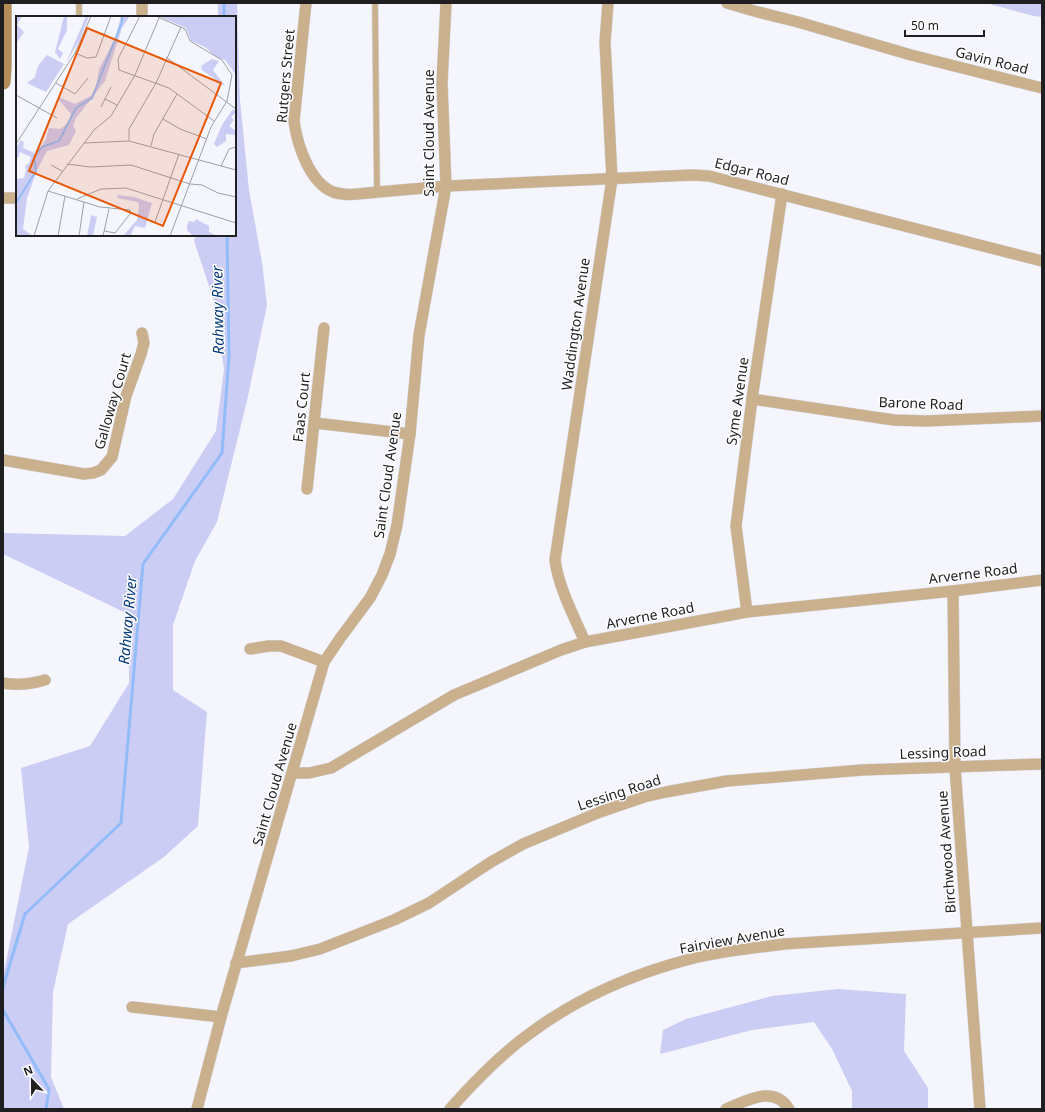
<svg xmlns="http://www.w3.org/2000/svg" width="1045" height="1112" font-family="'Noto Sans',sans-serif">
<rect width="100%" height="100%" fill="#f5f6fd"/>
<g fill="#cccdf5">
<polygon points="218,3 237,3 240,100 249,190 262,262 267,305 247,401 217,522 195,561 173,625 173,690 207,712 198,826 164,857 68,924 53,992 51,1077 64,1109 3,1109 3,973 4,972 29,847 21,768 90,746 129,683 128,614 3,554 3,533 125,536 173,499 216,431 224,369 213,298 194,241 196,235 235,235 235,17 218,17"/>
<polygon points="986,3 1042,3 1042,17 1034,16"/>
<polygon points="838,989 906,994 904,1051 928,1088 928,1109 852,1109 852,1091 832,1049 814,1022 752,1030 660,1054 663,1030 686,1019 772,996"/>
</g>
<g fill="none" stroke-linecap="round" stroke-linejoin="round">
<g stroke="#91bcf9" stroke-width="3">
<polyline points="224,3 224,17"/>
<polyline points="3,987 25,914 121,823 143,564 222,453 229,356 227,235"/>
<polyline points="3,1010 49,1089 46,1109"/>
</g>
<g stroke="#d3d4da" stroke-width="7">
<g id="service">
<polyline points="375,3 377,192"/>
<polyline points="79,17 79,3"/>
</g>
</g>
<g stroke="#d3d4da" stroke-width="12">
<g id="minor">
<polyline points="142,3 142,17"/>
<path d="M306,3l-12,118c3,23 15,61 39,71 14,5 31,1 45,0 23,-2 46,-4 69,-6 82,-4 163,-7 245,-11l17,1 333,85"/>
<polyline points="727,3 754,11 798,22 911,55 1042,88"/>
<polyline points="3,198 17,198"/>
<polyline points="752,399 894,420 926,421 1042,416"/>
<polyline points="315,423 410,434"/>
<polyline points="3,460 84,474 93,473 101,470 112,457 126,396 141,354 144,343 142,333"/>
<polyline points="307,489 324,328"/>
<polyline points="953,591 955,767 980,1109"/>
<polyline points="747,612 736,526 752,399 782,194"/>
<path d="M585,642c-11,-26 -26,-53 -30,-82l57,-381 -7,-137 3,-39"/>
<polyline points="250,649 269,646 281,646 324,662"/>
<path d="M3,683c15,3 28,1 42,-3"/>
<polyline points="293,773 309,773 331,768 454,695 561,650 585,642 747,612 953,591 1042,580"/>
<polyline points="236,963 291,956 320,949 394,920 429,903 491,862 523,844 600,812 644,797 666,792 727,781 862,770 1042,764"/>
<polyline points="132,1007 221,1017"/>
<polyline points="197,1109 221,1017 324,662 341,637 370,598 382,575 390,554 397,525 410,434 419,335 446,186 442,83 446,3"/>
<path d="M450,1109c24,-27 50,-54 79,-75 48,-36 106,-61 165,-76 29,-7 60,-10 90,-14l258,-16"/>
<path d="M726,1109c20,-8 48,-25 63,0"/>
</g>
</g>
<g stroke="#d3d4da" stroke-width="16">
<polyline id="secondary" points="3,82 4,66 4,3"/>
</g>
<use href="#service" stroke="#cab08d" stroke-width="5.5"/>
<use href="#minor" stroke="#cab08d" stroke-width="11"/>
<use href="#secondary" stroke="#b48d58" stroke-width="15"/>
</g>
<g text-anchor="middle" dominant-baseline="central" stroke-width="3" stroke-linejoin="round" paint-order="stroke">
<g font-size="14" fill="#1f1f22" stroke="#fff">
<text transform="translate(992 60) rotate(14)">Gavin Road</text>
<text transform="translate(285 76) rotate(-85)">Rutgers Street</text>
<text transform="translate(428 133) rotate(-90)">Saint Cloud Avenue</text>
<text transform="translate(752 171) rotate(14)">Edgar Road</text>
<text transform="translate(575 324) rotate(-82)">Waddington Avenue</text>
<text transform="translate(112 401) rotate(-74)">Galloway Court</text>
<text transform="translate(737 401) rotate(-82)">Syme Avenue</text>
<text transform="translate(921 403) rotate(2)">Barone Road</text>
<text transform="translate(301 407) rotate(-84)">Faas Court</text>
<text transform="translate(387 475) rotate(-82)">Saint Cloud Avenue</text>
<text transform="translate(973 573) rotate(-7)">Arverne Road</text>
<text transform="translate(650 615) rotate(-11)">Arverne Road</text>
<text transform="translate(943 752) rotate(-2)">Lessing Road</text>
<text transform="translate(274 784) rotate(-74)">Saint Cloud Avenue</text>
<text transform="translate(619 792) rotate(-18)">Lessing Road</text>
<text transform="translate(946 852) rotate(-94)">Birchwood Avenue</text>
<text transform="translate(732 939) rotate(-10)">Fairview Avenue</text>
</g>
<g font-size="15" font-style="italic" fill="#053a7c" stroke="#fff">
<text transform="translate(217 310) rotate(-91)">Rahway River</text>
<text transform="translate(127 620) rotate(-85)">Rahway River</text>
</g>
</g>
<g transform="translate(16 16)">
<rect width="220" height="220" fill="#f5f6fd"/>
<path d="M0,0h6l-5,9 7,7 -7,10zM48,0h3v14l-9,19 5,4 -3,6 -5,-7zM70,0h3l-9,23 -14,24zM105,0h9l-8,12 -17,53 -29,37 -3,8 3,5 -7,14 -22,6 -10,19 -10,28 -4,31 10,7h-17v-57l8,-1 2,-8 -1,-4 4,-3 2,-6 -11,-5 -2,6 -2,-1v-9l5,-8 3,2 -1,6 14,6 9,-15 3,-11 11,1 8,-6 3,-9 -13,-15 1,-2 16,7 17,-9 4,-8 3,-18 16,-30zM142,0h78v59l-11,-15 -9,-3 -11,-10 -14,-6 -5,-13zM31,39l17,9 -18,28 -19,-9 8,-6 3,-11zM196,43l7,2 -6,9 13,17 -24,-17 -1,-4zM217,93l3,3 -5,5 3,3 -5,6 7,5 -1,4 -9,-1v7l-9,6 -3,-3 8,-19zM102,179l16,2 18,6 -7,25 -10,-2 -5,10h-7l14,-16 2,-13 -1,-5 -21,-4zM75,199l6,2 -4,19h-6zM180,203l13,7v6l9,4h-25l-6,-6v-4l2,-5 5,1z" fill="#cccdf5"/>
<path fill="none" stroke="#91bcf9" stroke-width="2" d="M0,187l20,-32 -2,-14 8,-10 17,-6 17,-33 16,-10 30,-76v-6"/>
<path fill="none" stroke="#9fa0a5" stroke-width="1" d="M124,0l-22,43 1,11 50,18 45,33M140,0l29,13 5,12 32,19 10,15 -5,26 -16,26 -41,109M59,37l12,5 9,-1 15,-41M150,41l70,52M40,67l19,11 13,-16M0,79l41,23M89,83l12,6M85,91l10,-20M147,103l17,10 27,10M113,125v-12l27,-46 25,-56M68,127l45,-2 107,29M0,128l59,-91 16,-37M135,130l3,-12 23,-40M51,148l23,3 41,-2 59,19M35,149l11,6M205,150l8,-17 7,-2M174,168l12,1 16,8 18,4M32,175l52,16 30,3v4l-15,19 -11,-2M61,183l24,-10 25,-1 110,35M139,206l24,-68M18,220l14,-45 46,-61 17,-14 24,-41 24,-57M42,220l7,-40M63,220l5,-34M87,220l6,-27"/>
<path fill="#e8590c" fill-opacity="0.15" stroke="#e8590c" stroke-width="2" d="M71,12l134,55 -58,143 -134,-55z"/>
<rect width="220" height="220" fill="none" stroke="#1f1f22" stroke-width="2"/>
</g>
<rect width="1045" height="1112" fill="none" stroke="#1f1f22" stroke-width="8"/>
<g transform="translate(32 1080) rotate(338)" stroke="#ffffff" stroke-width="3" paint-order="stroke">
<path d="M0-3L7 15L0 10L-7 15Z" fill="#1f1f22"/>
<text y="-6" font-size="11" font-weight="bold" text-anchor="middle" fill="#1f1f22">N</text>
</g>
<path d="M905 30v6h79v-6" fill="none" stroke="#1f1f22" stroke-width="2"/>
<text x="911" y="30" font-size="12" fill="#1f1f22" stroke="#ffffff" stroke-width="3" paint-order="stroke">50 m</text>
</svg>
